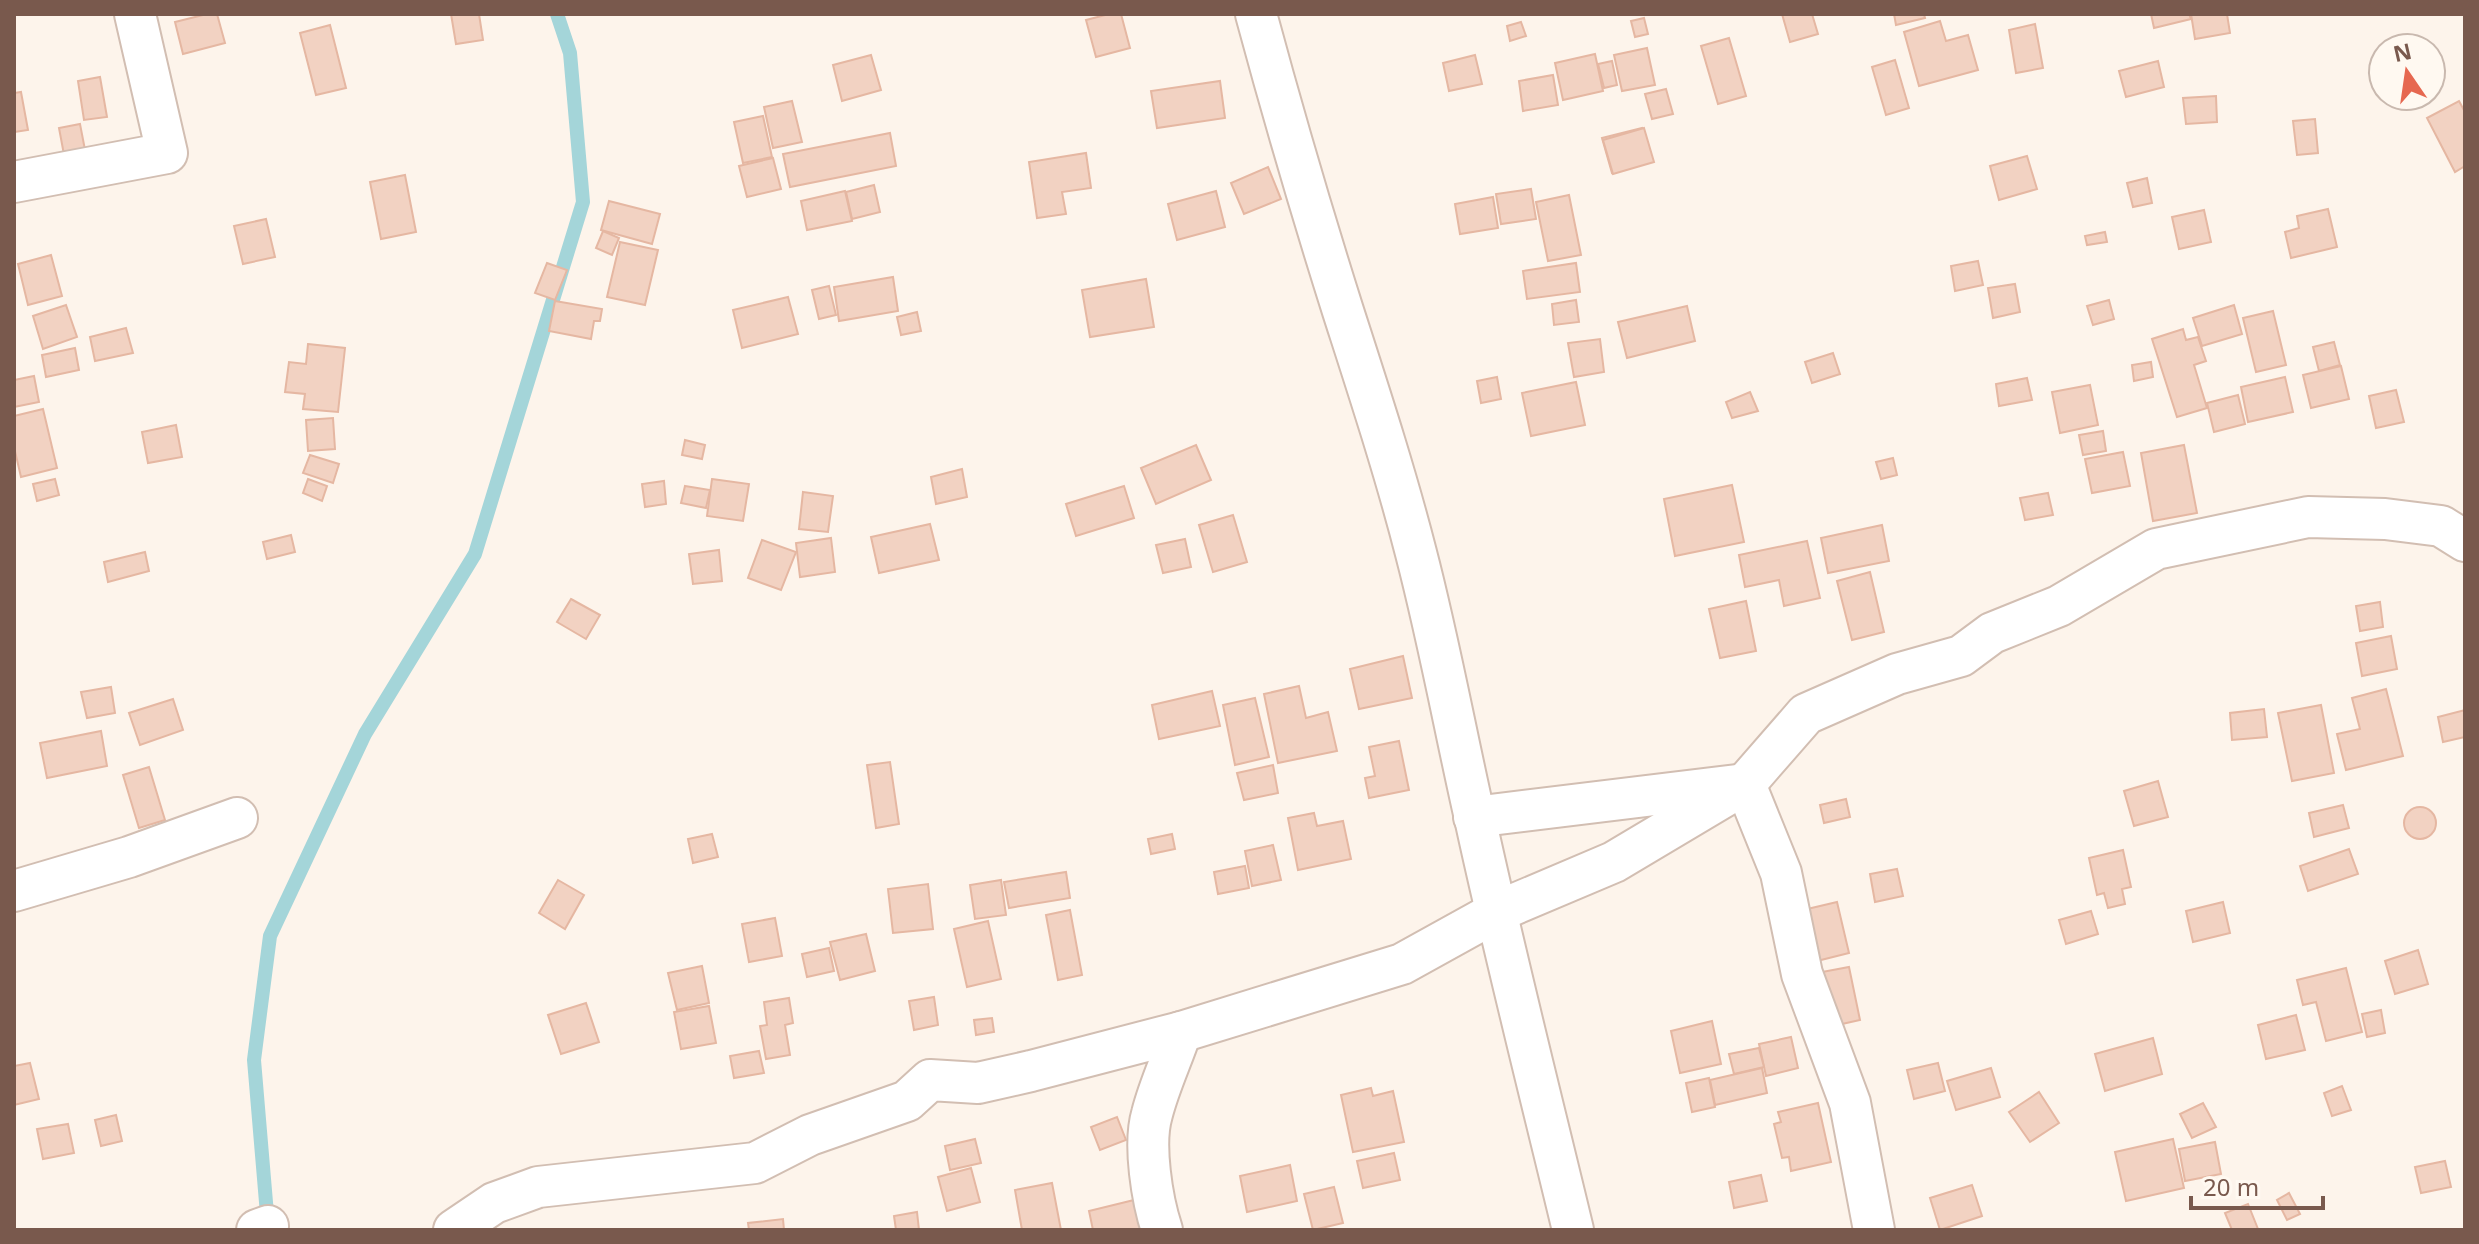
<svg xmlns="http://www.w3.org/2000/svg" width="2479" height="1244" font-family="'Noto Sans',sans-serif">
<rect width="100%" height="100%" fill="#fdf4eb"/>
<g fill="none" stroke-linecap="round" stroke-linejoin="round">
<polyline stroke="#a4d5d9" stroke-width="14" points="268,1226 254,1060 270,936 365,734 475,554 583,202 570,53 557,14"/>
</g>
<g fill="#f2d2c2" stroke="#e5b7a2" stroke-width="2">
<polygon points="207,14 217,14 225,43 183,54 175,22"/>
<polygon points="451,14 479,14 483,40 456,44"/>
<polygon points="1109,14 1121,14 1130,48 1096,57 1086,20"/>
<polygon points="1782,14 1812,14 1818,34 1790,42"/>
<polygon points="1894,14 1924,14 1925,18 1896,25"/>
<polygon points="2151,14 2189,14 2191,19 2154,28"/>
<polygon points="2191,14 2227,14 2230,33 2195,39"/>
<polygon points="1644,18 1648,34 1635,37 1631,21"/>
<polygon points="1940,21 1946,41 1968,35 1978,70 1919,86 1904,32"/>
<polygon points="1521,22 1526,36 1510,41 1507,26"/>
<polygon points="2035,24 2043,68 2016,73 2009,30"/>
<polygon points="330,25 346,88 316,95 300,33"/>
<polygon points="1729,38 1746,96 1718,104 1701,46"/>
<polygon points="1647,48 1655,85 1622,91 1614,55"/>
<polygon points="1595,54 1603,91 1563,100 1555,63"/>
<polygon points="871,55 881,90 842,101 833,65"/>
<polygon points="1475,55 1482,84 1449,91 1443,63"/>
<polygon points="1895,60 1909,108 1886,115 1872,67"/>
<polygon points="1612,61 1617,85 1604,88 1598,64"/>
<polygon points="2158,61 2164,87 2126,97 2119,71"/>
<polygon points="1553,75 1558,105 1523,111 1519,81"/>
<polygon points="100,77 107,117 84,120 78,81"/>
<polygon points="1220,81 1225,118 1157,128 1151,91"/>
<polygon points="1666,89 1673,114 1652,119 1645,94"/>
<polygon points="21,92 28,130 14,132 14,93"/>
<polygon points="2216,96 2217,122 2186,124 2183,98"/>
<polygon points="792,101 802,142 773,148 764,107"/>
<polygon points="2459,101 2465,112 2465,166 2455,172 2427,118"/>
<polygon points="763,116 772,157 743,163 734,122"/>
<polygon points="2315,119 2318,153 2297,155 2293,121"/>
<polygon points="80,124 86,155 65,160 59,128"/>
<polygon points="1642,128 1651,162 1612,173 1602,138"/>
<polygon points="1644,128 1654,162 1613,174 1603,140"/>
<polygon points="890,133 896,166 790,187 783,154"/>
<polygon points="1086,153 1091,188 1062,192 1066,214 1037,218 1029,162"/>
<polygon points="2027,156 2037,189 1999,200 1990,166"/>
<polygon points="773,158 781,189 747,197 739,166"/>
<polygon points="1268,167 1281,199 1244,214 1231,183"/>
<polygon points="405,175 416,232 381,239 370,182"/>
<polygon points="2147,178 2152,203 2133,207 2127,183"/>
<polygon points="874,185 880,212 852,219 846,192"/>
<polygon points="1531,189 1536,219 1501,224 1496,194"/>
<polygon points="845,191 852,221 807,230 801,201"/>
<polygon points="1216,191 1225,227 1177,240 1168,204"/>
<polygon points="1569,195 1581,255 1548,261 1536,202"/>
<polygon points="1493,197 1498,228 1460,234 1455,204"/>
<polygon points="609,201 660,214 652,244 601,230"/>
<polygon points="2328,209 2337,247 2291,258 2285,232 2299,228 2297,216"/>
<polygon points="2204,210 2211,242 2179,249 2172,217"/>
<polygon points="266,219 275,257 243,264 234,226"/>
<polygon points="603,231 619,238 612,255 596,248"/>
<polygon points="2105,232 2107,242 2087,245 2085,236"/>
<polygon points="620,242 658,250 645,305 607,297"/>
<polygon points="51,255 62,296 28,305 18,264"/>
<polygon points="1978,261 1983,285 1955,291 1951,266"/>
<polygon points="547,263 567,270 555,300 535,293"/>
<polygon points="1576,263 1580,292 1527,299 1523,271"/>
<polygon points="893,277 898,311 839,321 834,287"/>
<polygon points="1146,279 1154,327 1090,337 1082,290"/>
<polygon points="2015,284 2020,312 1993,318 1988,288"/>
<polygon points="829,286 836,315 819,319 812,290"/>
<polygon points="788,297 798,334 742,348 733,310"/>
<polygon points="1576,300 1579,322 1554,325 1552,304"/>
<polygon points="2109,300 2114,319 2093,325 2087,306"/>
<polygon points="555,301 602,309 600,321 594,321 591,339 549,331"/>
<polygon points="66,305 77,337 43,349 33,316"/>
<polygon points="2234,305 2242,334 2202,346 2193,318"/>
<polygon points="1687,306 1695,341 1627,358 1618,322"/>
<polygon points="2273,311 2286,365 2256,372 2243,318"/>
<polygon points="917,312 921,331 901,335 897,317"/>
<polygon points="126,328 133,353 95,361 90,337"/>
<polygon points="2183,329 2186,340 2198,337 2206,361 2194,365 2207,408 2177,417 2152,339"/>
<polygon points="1600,339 1604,372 1574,377 1568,343"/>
<polygon points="2334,342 2340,365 2319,371 2313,347"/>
<polygon points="308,344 345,348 338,412 303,409 305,394 285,392 289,362 306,364"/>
<polygon points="75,348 79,370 46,377 42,355"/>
<polygon points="1833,353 1840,374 1812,383 1805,362"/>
<polygon points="2151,362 2153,377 2134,381 2132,365"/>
<polygon points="2341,366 2349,399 2311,408 2303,375"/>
<polygon points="34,376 39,402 14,407 14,380"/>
<polygon points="1497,377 1501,399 1481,403 1477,381"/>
<polygon points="2285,377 2293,412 2248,422 2241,387"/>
<polygon points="2027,378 2032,400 1999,406 1996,384"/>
<polygon points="1576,382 1585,425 1531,436 1522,393"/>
<polygon points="2090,385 2098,425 2060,433 2052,392"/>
<polygon points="2396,390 2404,422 2376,428 2369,396"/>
<polygon points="1750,392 1758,411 1732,418 1726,402"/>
<polygon points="2238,395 2245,424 2214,432 2207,403"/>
<polygon points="43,409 57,468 21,477 14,447 14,416"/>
<polygon points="333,418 335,449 308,451 306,420"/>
<polygon points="176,425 182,457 148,463 142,432"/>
<polygon points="2103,431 2106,451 2083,455 2079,435"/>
<polygon points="685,440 705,445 702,459 682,455"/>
<polygon points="1196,445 1211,480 1156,504 1141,468"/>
<polygon points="2184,445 2197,513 2153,521 2141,453"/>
<polygon points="2123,452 2130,486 2092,493 2085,459"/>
<polygon points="310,455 339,464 333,483 303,473"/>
<polygon points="1893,458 1897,475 1881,479 1876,462"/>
<polygon points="962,469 967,497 936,504 931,477"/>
<polygon points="55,479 59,495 37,501 33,484"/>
<polygon points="308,479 327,486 322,501 303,493"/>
<polygon points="712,479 749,484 743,521 707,516"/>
<polygon points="664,481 666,504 645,507 642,484"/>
<polygon points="1732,485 1744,542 1675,556 1664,499"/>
<polygon points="685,486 710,490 706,508 681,503"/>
<polygon points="1124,486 1134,518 1076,536 1066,504"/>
<polygon points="803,492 833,496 828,532 799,529"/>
<polygon points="2048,493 2053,515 2025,520 2020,498"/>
<polygon points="1233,515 1247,562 1213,572 1199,525"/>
<polygon points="930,524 939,560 879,573 871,537"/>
<polygon points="1882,525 1889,561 1828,573 1821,538"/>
<polygon points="291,535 295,552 267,559 263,542"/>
<polygon points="831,538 835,572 800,577 796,543"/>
<polygon points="1185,539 1191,567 1163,573 1156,545"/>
<polygon points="762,540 796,552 781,590 748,578"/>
<polygon points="1807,541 1820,598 1784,606 1779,580 1745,587 1739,555"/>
<polygon points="719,550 722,581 693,584 689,554"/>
<polygon points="145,552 149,571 108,582 104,562"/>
<polygon points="1870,572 1884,632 1852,640 1837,581"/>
<polygon points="571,599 600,615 586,639 557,622"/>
<polygon points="1746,601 1756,651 1720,658 1709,609"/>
<polygon points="2380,602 2383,627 2360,631 2356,606"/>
<polygon points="2391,636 2397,669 2362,676 2356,643"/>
<polygon points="1403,656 1412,698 1359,709 1350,669"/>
<polygon points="1299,686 1306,718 1328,712 1337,751 1278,763 1264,694"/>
<polygon points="111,687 115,713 87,718 81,692"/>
<polygon points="2386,689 2403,756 2346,770 2337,734 2360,729 2352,698"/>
<polygon points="1212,691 1220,726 1159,739 1152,705"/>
<polygon points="1255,698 1269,757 1235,765 1223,705"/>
<polygon points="173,699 183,730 140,745 129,713"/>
<polygon points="2321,705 2334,773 2292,781 2278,713"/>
<polygon points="2264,709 2267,737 2232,740 2230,713"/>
<polygon points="2465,710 2465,737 2443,742 2438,717"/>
<polygon points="101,731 107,766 47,778 40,743"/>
<polygon points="1399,741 1409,790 1369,798 1365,778 1375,776 1369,747"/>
<polygon points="890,762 899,824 876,828 867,765"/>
<polygon points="1273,765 1278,793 1244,800 1237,773"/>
<polygon points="149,767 165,820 139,828 123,775"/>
<polygon points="2158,781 2168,817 2134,826 2124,791"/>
<polygon points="1846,799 1850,817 1824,823 1820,805"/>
<polygon points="2343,805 2349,828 2314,837 2309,813"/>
<circle cx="2420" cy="823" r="16"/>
<polygon points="1314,813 1317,826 1343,821 1351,859 1298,870 1288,818"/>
<polygon points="712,834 718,857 693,863 688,839"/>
<polygon points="1172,834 1175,849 1151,854 1148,839"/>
<polygon points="1273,845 1281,880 1252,886 1245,851"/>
<polygon points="2349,849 2358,874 2308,891 2300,866"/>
<polygon points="2123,850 2131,887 2122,889 2125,904 2108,908 2104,893 2097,895 2089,858"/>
<polygon points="1245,866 1249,888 1218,894 1214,872"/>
<polygon points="1897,869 1903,896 1875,902 1870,874"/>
<polygon points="1066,872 1070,898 1009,908 1004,882"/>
<polygon points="558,880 584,895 565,929 539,913"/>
<polygon points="1001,880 1006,915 975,919 970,885"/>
<polygon points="928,884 933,929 893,933 888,889"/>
<polygon points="1837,902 1849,953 1817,961 1803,910"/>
<polygon points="2223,902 2230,933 2193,942 2186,911"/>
<polygon points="1070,910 1082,975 1058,980 1046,915"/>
<polygon points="2091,911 2098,934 2066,944 2059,920"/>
<polygon points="775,918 782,956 749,962 742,924"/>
<polygon points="988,921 1001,979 967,987 954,929"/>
<polygon points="866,934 875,971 840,980 830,942"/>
<polygon points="829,948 834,971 807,977 802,954"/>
<polygon points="2418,950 2428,984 2395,994 2385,961"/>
<polygon points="702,966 709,1003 677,1010 668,973"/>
<polygon points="1849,967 1860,1020 1833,1026 1822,972"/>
<polygon points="2346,968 2362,1032 2326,1041 2316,1002 2303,1005 2297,980"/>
<polygon points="934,997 938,1025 914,1030 909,1001"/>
<polygon points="789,998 793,1023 785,1025 790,1055 766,1059 760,1026 767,1025 764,1002"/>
<polygon points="586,1003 599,1042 561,1054 548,1015"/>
<polygon points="709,1006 716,1043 681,1049 674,1012"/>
<polygon points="2381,1010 2385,1033 2367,1037 2362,1014"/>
<polygon points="2296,1015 2305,1050 2266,1059 2258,1025"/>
<polygon points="992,1018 994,1032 976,1035 974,1020"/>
<polygon points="1712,1021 1721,1064 1680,1073 1671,1031"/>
<polygon points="1791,1037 1798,1068 1766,1076 1759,1044"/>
<polygon points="2153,1038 2162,1074 2105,1091 2095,1054"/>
<polygon points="1759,1048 1764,1067 1734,1074 1729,1054"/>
<polygon points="759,1051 764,1073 734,1078 730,1056"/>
<polygon points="30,1063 39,1099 14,1105 14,1066"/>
<polygon points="1938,1063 1945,1091 1914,1099 1907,1070"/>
<polygon points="1762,1068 1767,1093 1715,1105 1710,1080"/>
<polygon points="1991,1068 2000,1097 1956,1110 1947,1081"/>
<polygon points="1709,1078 1715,1107 1692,1112 1686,1083"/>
<polygon points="2342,1086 2351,1110 2332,1116 2324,1093"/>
<polygon points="1371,1088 1373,1096 1393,1091 1404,1142 1353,1152 1341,1095"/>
<polygon points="2039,1092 2059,1123 2030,1142 2009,1112"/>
<polygon points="1818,1103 1831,1162 1791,1171 1789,1157 1782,1158 1774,1124 1781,1122 1778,1112"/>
<polygon points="2203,1103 2216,1127 2192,1138 2180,1114"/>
<polygon points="116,1115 122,1141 101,1146 95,1120"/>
<polygon points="1117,1117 1126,1140 1100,1150 1091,1127"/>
<polygon points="68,1124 74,1153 43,1159 37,1129"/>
<polygon points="975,1139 981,1163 950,1170 945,1146"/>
<polygon points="2173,1139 2184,1188 2126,1201 2115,1152"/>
<polygon points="2215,1142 2221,1174 2185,1181 2179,1149"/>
<polygon points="1394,1153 1400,1180 1363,1188 1357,1161"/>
<polygon points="2445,1161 2451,1187 2421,1193 2415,1167"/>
<polygon points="1290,1165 1297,1201 1247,1212 1240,1176"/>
<polygon points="971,1168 980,1202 947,1211 938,1177"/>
<polygon points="1761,1175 1767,1201 1734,1208 1729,1182"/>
<polygon points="1052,1183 1061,1230 1022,1230 1015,1190"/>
<polygon points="1972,1185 1982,1216 1940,1230 1930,1198"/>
<polygon points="1334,1187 1343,1223 1313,1230 1304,1194"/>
<polygon points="2289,1193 2300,1214 2287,1220 2277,1200"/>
<polygon points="1134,1200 1141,1230 1093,1230 1089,1211"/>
<polygon points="2248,1204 2258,1229 2232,1230 2225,1213"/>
<polygon points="917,1212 919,1230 896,1230 894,1216"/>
<polygon points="783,1219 784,1230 749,1230 748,1223"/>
</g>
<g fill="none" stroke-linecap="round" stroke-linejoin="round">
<g stroke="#d2beb2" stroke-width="44">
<g id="minor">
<path d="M1256,14c27,100 56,199 87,297 26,81 52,160 73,242 23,88 39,177 59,265 30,138 65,275 98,412"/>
<polyline points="14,182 167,153 135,14"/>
<polyline points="1474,817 1745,784 1781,873 1802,974 1850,1103 1874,1230"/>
<polyline points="14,891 129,857 237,818"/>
<polyline points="257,1230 268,1226"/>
<polyline points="454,1230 494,1203 538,1187 755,1163 810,1135 907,1101 930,1080 978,1083 1031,1071 1181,1032 1402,964 1496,912 1614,862 1745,784 1806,714 1897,674 1961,656 1992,633 2059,606 2156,549 2308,517 2385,519 2441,526 2465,541"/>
<path d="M1162,1230c-10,-30 -19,-86 -10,-116 7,-28 20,-55 29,-82"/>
</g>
</g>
<use href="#minor" stroke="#fff" stroke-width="40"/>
</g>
<rect width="2479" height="1244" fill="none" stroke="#79594d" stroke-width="32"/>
<g transform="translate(2407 72) rotate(347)"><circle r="38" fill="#fff9f1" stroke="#c9b9af" stroke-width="2"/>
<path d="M0-6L14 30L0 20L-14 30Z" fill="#e66850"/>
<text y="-12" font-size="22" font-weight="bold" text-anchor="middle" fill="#79594d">N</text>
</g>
<path d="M2191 1196v12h132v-12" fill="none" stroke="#79594d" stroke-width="4"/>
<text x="2203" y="1196" font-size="24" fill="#79594d" stroke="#fff9f1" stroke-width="6" paint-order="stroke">20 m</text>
</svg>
